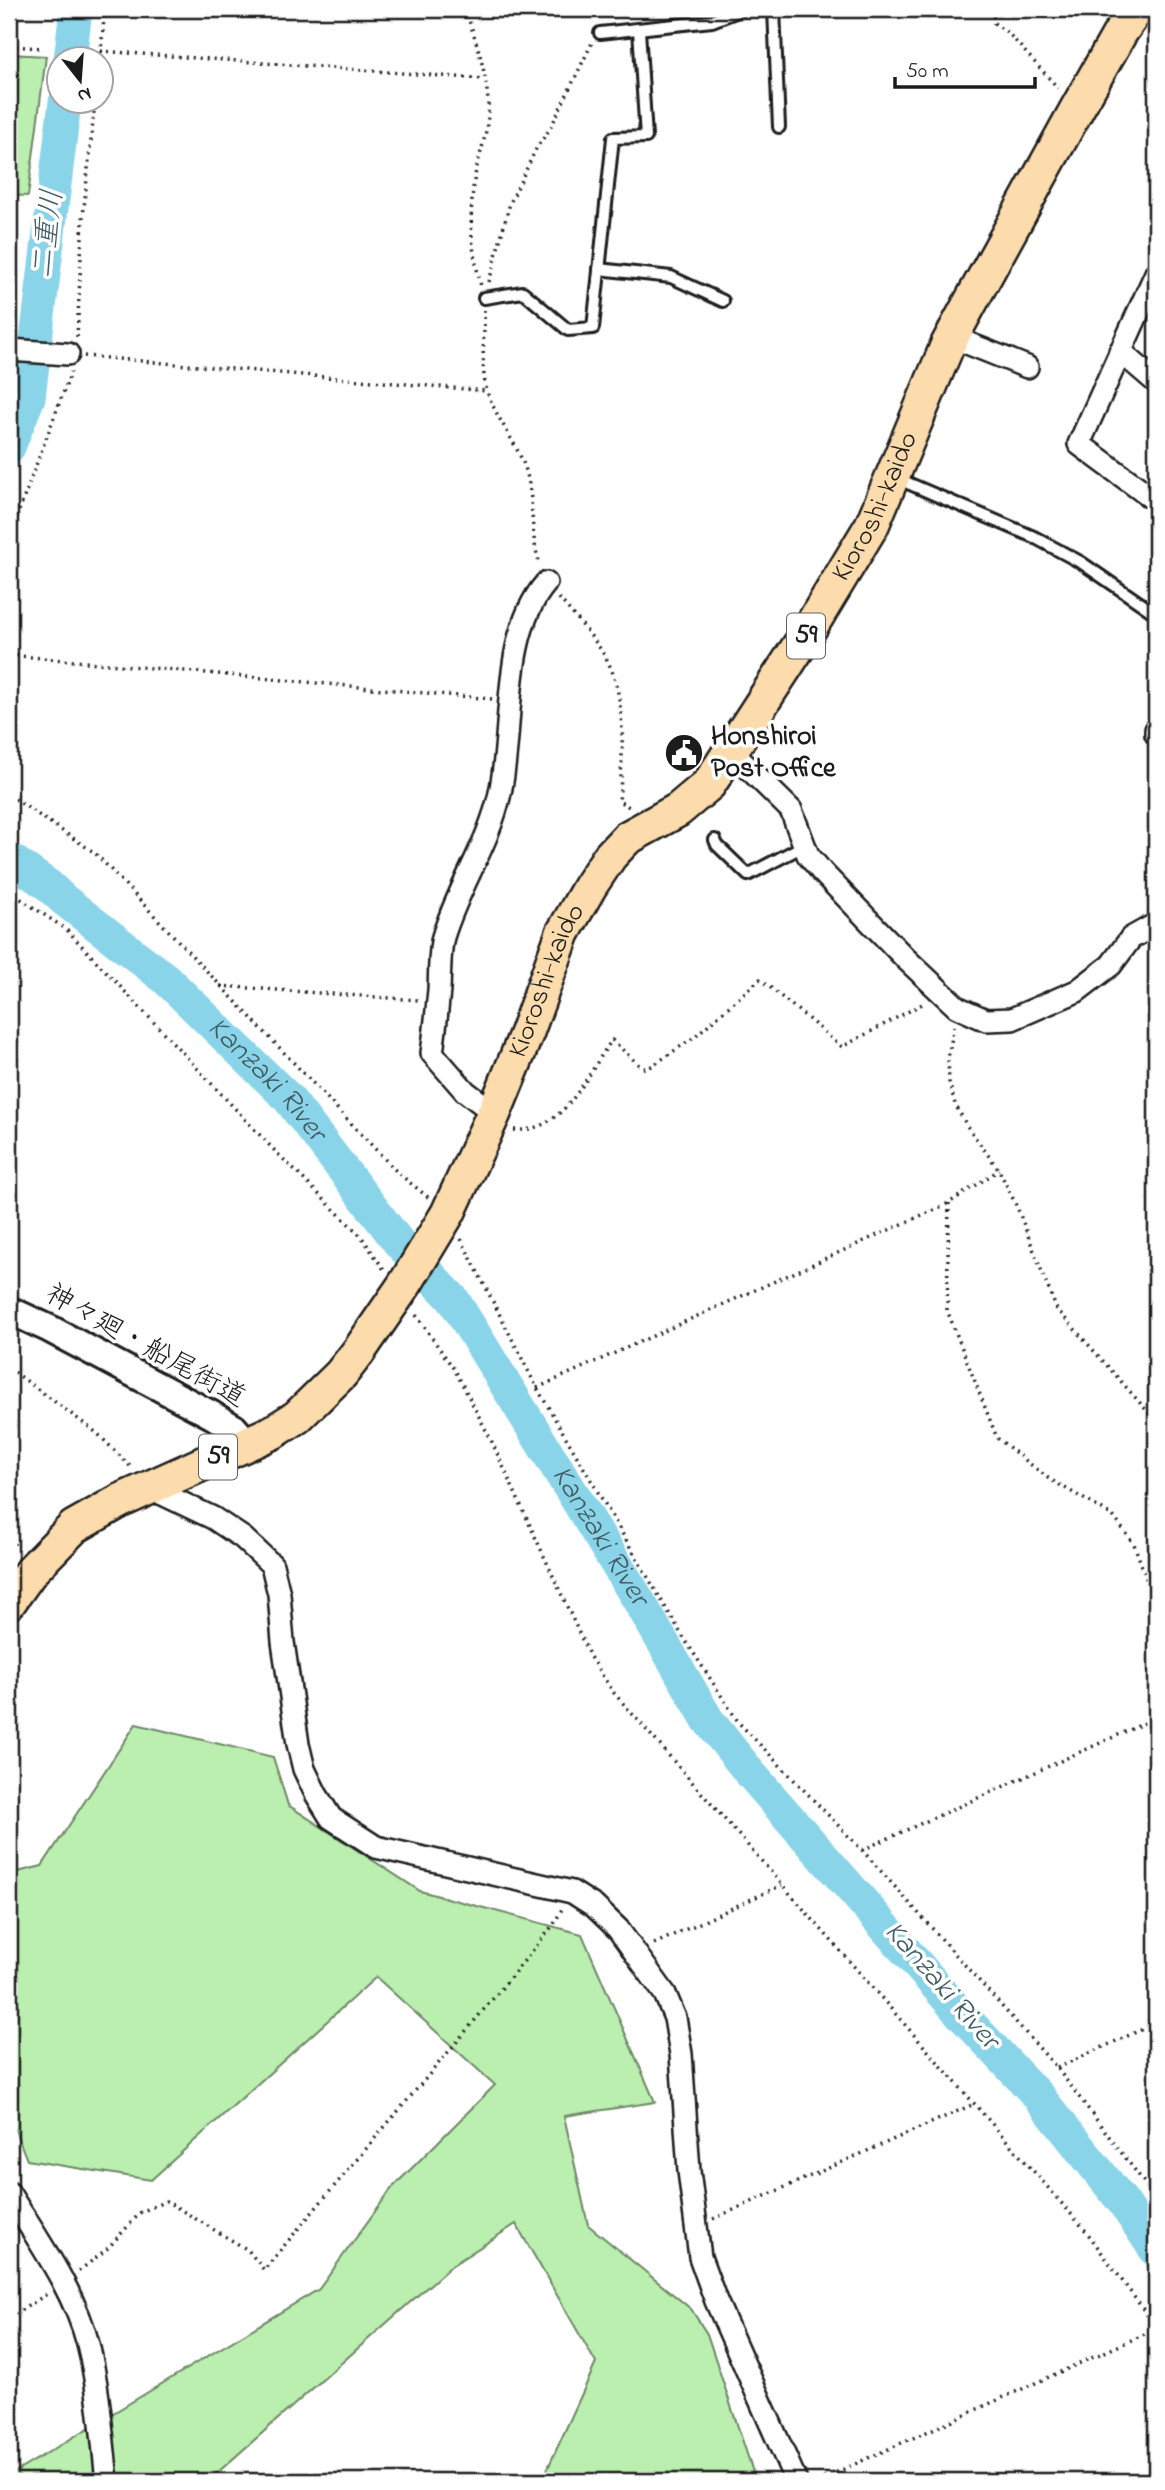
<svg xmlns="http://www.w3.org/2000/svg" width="1165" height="2490" font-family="'Indie Flower','Klee One',sans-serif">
<rect width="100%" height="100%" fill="#fff"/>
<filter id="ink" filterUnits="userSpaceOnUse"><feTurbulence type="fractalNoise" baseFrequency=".0143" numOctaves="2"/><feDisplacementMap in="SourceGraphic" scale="14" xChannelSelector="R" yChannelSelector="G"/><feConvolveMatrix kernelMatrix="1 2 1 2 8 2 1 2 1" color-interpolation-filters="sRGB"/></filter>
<g filter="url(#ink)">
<g fill="#bbefaf" stroke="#6c8666" stroke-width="2">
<polygon points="9,54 46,56 28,196 9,195"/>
<polygon points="136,1724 273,1757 288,1805 420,1891 582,1934 655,2102 564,2116 588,2225 691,2309 707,2334 754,2475 759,2481 542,2481 596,2363 516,2224 451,2266 208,2481 9,2481 9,2476 319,2289 392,2188 495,2085 376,1977 151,2180 27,2160 9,2115 9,1874 42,1866"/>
</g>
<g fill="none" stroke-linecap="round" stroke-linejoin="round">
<g stroke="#89d4e9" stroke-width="33">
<polyline points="70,60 76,9"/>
<polyline points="9,447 29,397 65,102"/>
<path id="s1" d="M9,858l39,27 16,15 102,79 122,119 112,146 53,55 186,302 69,119 42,53 209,239 80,85 84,105 33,49"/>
</g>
<g stroke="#1c1c1c" stroke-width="16">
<g id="service">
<polyline points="774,9 779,127"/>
<polyline points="600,33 712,21 743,9"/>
<polyline points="599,269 671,277 723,301"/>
<polyline points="484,298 523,292 568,330 593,328 613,138 646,137 639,30"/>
<polyline points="896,478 1034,537 1082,563 1156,614"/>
<polyline points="715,840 717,845 748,875 803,846"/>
</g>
</g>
<g stroke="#1c1c1c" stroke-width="26">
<g id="minor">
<polyline points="1156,273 1079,444 1156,501"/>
<polyline points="952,337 1027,367"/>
<polyline points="9,350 68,354"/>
<polyline points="1120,351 1156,382"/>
<polyline points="1156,730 1156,734"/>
<polyline points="732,752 791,810 808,855 822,872 906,959 957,1007 986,1020 1012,1019 1077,991 1111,965 1131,938 1156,924"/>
<path d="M494,1113l-29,-22 -33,-38c3,-21 5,-42 7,-63 1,-17 0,-37 4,-53 15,-50 46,-93 57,-144 14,-64 1,-158 46,-210"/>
<polyline points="150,1488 213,1518 243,1538 272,1565 279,1594 283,1642 298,1744 304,1769 316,1794 331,1818 376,1847 572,1892 594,1906 618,1929 665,1994 675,2018 681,2054 689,2171 700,2257 716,2301 796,2481"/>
<path d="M9,2193c29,47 65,97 79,151 11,44 14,92 19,137"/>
</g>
</g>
<g stroke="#1c1c1c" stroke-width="32">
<polyline id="tertiary" points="9,1310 50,1329 212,1415 234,1428 248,1444"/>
</g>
<g stroke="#1c1c1c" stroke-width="38">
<g id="primary">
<path id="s2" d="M9,1602l22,-31 43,-44 46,-26 153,-69 24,-15 44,-43 18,-23 46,-67 43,-71 46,-100 33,-81 36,-99 27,-47 20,-30 17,-18 51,-28 31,-26 90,-138 73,-121 76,-181 20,-37 110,-200 42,-74 17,-24"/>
</g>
</g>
<g stroke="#1c1c1c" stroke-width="3.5" stroke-dasharray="2 5" stroke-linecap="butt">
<path d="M464,9c12,26 26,76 24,105 -1,26 -13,50 -15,75 -4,36 -1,62 8,97"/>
<polyline points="993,9 994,23 1009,34 1058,88"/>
<polyline points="612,18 619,9"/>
<polyline points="9,46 42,48"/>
<polyline points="101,51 484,79"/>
<polyline points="100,60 105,9"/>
<polyline points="489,282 510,203 537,147 550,129 592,43"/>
<path d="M484,310c1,24 -4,59 3,81 9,29 36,59 41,88 6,28 2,57 12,85"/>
<polyline points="77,337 83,217 95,102"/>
<polyline points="84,356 487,391"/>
<polyline points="9,529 17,516 71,372"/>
<path d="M559,598c16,19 34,38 47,60 21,38 17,101 13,143l10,6"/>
<polyline points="9,655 492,699"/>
<polyline points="9,795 95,853 398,1173 429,1198"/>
<polyline points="9,891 67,930 273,1149 361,1236 385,1271"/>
<polyline points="9,909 16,896"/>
<polyline points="220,986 418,1000"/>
<polyline points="954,1026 948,1058 949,1082 955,1104 967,1126 999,1170 1017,1207 1056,1308 1156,1421"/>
<path d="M514,1130c51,3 72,-55 98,-90l27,25 5,3 8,-2 41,-28 67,-59 82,68 84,-45"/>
<polyline points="949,1203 947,1310 997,1438 1048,1478 1113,1516 1134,1544 1146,1578 1156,1621"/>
<polyline points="461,1239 537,1388 680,1632 739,1723 862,1850 1057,2068 1156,2198"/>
<polyline points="416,1315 456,1372 491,1440 590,1657 614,1693 1086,2231 1156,2327"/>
<polyline points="9,1368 97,1433 132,1468"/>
<polyline points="537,1388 949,1203 999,1170"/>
<polyline points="9,1530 16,1549"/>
<polyline points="862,1850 1156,1718"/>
<polyline points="654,1944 782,1885"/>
<polyline points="1057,2068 1156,2023"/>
<polyline points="713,2219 974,2104"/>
<path d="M79,2271l29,-23 33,-36 25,-11 82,49 16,20c96,-116 196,-229 290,-346l8,-15"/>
<polyline points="9,2318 47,2294"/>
<polyline points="817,2481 1156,2329"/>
</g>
<use href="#service" stroke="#fff" stroke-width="10"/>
<use href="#minor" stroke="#fff" stroke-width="21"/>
<use href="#tertiary" stroke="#fff" stroke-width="26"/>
<use href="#primary" stroke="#fcdcac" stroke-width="33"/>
</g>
</g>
<defs>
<g id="civic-disc" transform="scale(2.0125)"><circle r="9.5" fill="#1c1c1c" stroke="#fff"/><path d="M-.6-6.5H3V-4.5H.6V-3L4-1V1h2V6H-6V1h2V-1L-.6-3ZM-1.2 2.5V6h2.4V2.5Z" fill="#fff"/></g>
</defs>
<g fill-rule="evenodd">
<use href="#civic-disc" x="684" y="753"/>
</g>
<g text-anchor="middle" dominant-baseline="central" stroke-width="7" stroke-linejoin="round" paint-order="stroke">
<g fill="#fff" stroke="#606060" stroke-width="2">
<rect x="787" y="613.5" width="38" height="45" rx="5"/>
<rect x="199" y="1434.5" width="38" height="45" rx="5"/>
</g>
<g font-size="26" font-weight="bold" fill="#1c1c1c">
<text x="806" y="636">59</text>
<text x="218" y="1457">59</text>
</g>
<g font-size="28" fill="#1c1c1c" stroke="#fff">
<text stroke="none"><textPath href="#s2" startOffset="1444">Kioroshi-kaido</textPath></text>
<text stroke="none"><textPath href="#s2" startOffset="856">Kioroshi-kaido</textPath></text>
<text transform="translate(145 1347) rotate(29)">神々廻・船尾街道</text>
</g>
<g font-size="28" font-weight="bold" fill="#1c1c1c" stroke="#fff" text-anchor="start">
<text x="711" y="737">Honshiroi<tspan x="711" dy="32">Post Office</tspan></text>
</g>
<g font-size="30" font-style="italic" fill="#425c64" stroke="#fff">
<text transform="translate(49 234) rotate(-83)">二重川</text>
<text stroke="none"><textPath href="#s1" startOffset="341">Kanzaki River</textPath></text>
<text stroke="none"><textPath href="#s1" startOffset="908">Kanzaki River</textPath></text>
<text transform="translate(941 1986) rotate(49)">Kanzaki River</text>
</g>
</g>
<rect width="1165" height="2490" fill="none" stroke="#fff" stroke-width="35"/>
<rect x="18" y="18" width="1130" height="2455" fill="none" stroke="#1c1c1c" stroke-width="2.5" filter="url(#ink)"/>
<g transform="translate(80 80) rotate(163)"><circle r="33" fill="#ffffff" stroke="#a4a4a4" stroke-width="2"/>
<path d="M0-5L12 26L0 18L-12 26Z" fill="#1c1c1c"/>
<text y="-10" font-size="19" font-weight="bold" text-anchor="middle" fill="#1c1c1c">N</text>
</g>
<path d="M895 77v10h140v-10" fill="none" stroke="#1c1c1c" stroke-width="3.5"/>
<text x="906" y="77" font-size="21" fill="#1c1c1c" stroke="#ffffff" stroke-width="5" paint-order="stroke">50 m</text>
</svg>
